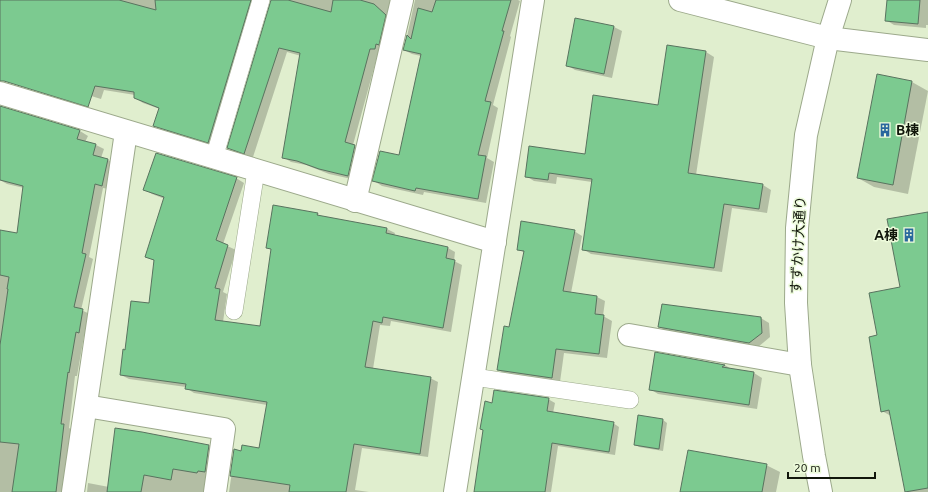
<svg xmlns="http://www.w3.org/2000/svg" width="928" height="492" font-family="Ubuntu,'Noto Sans JP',sans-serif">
<rect width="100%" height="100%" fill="#e0eece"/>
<g fill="#0003">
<polygon points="0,0 261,0 216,146 162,130 154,125 160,109 143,103 135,98 135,95 104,90 101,99 13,72 0,63"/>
<polygon points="272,0 399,0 378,53 353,145 363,151 356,180 329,174 306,165 291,162 283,157 301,56 287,52 253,157 237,153 228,148"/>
<polygon points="415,0 518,0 520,1 510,36 511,37 493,105 498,108 487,158 494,162 486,203 424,192 423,195 382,186 374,181 400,156 421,56 412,54 404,50"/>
<polygon points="888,0 928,0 928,25 926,25 926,28 894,25 886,20"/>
<polygon points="576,19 614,27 622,31 612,78 575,70 567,65"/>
<polygon points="706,52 714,57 696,175 763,185 771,190 767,213 732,208 722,272 591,254 583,249 592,182 557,177 556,184 534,181 526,176 586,155 659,106"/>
<polygon points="878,75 912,82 928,91 908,194 874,187 858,178"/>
<polygon points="0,109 11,110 80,131 88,136 85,142 96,145 104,149 101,158 108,160 115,164 109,189 103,188 89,257 93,259 81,310 90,314 87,336 84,336 77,376 75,376 69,428 71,429 68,492 0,492 0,231 18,234 24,188 7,184 0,180"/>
<polygon points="236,178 244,183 223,244 236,250 223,292 227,294 223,322 261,327 272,250 267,247 317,214 321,216 387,229 395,233 394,236 448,248 455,252 454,261 462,265 451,332 391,321 390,326 380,325 373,369 430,378 438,382 428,457 362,448 355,490 369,492 229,492 235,451 242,452 259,449 267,405 194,393 186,388 186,387 129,379 121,375 126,351 150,304 155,261 146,257 165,199 152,194 145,190"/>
<polygon points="928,213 928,492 906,492 891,416 882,411 879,336 901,288"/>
<polygon points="574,231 582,236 571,293 597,297 605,301 603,316 612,321 607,358 564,353 560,382 507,375 498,370 510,328 525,253 518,249"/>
<polygon points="663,305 761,318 769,323 770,337 758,347 668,332 659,327"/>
<polygon points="655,353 725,365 731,369 754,373 762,378 757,409 658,394 650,389"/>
<polygon points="548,399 555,403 553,413 613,423 619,427 615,455 558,446 551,492 475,492 493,404"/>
<polygon points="639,416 663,420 667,423 663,451 639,447 635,444"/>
<polygon points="209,446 216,450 211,492 87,492 88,483 109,487"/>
<polygon points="766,465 780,472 776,492 681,492"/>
</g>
<g fill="#7cca90" stroke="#59735f">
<polygon points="0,0 119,0 156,10 155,0 251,0 208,143 153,126 159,108 134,98 134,92 95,86 88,107 4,81 0,81"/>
<polygon points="271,0 288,0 331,12 333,0 360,0 374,4 386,15 379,45 376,44 375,49 370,49 345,142 355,145 348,176 319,169 297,161 282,158 300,53 279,48 244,154 227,148"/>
<polygon points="436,0 511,0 502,31 504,31 485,101 491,102 478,155 486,156 478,199 416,188 415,191 372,181 380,151 399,155 421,54 403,50 407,35 411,39 418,8 432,12"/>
<polygon points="887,0 920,0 918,24 885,21"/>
<polygon points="575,18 614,26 604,74 566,66"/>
<polygon points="667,45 706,51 688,173 763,184 759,209 724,204 714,268 582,250 592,179 549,173 548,180 525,177 529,146 585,154 593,95 658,105"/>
<polygon points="877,74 912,81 893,185 857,178"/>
<polygon points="0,106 80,130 77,139 96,144 93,155 108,159 102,186 95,184 82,253 86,254 74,307 83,309 79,333 76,332 69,373 68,372 61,424 64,424 56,492 12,492 19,444 0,442 0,345 8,289 7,289 9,277 0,275 0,230 17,233 23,186 0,180"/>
<polygon points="156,153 237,177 216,240 228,245 215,288 220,289 215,320 260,326 271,249 266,248 273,205 318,213 317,215 387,228 386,233 448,247 446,258 455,260 443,328 383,317 382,323 373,321 365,367 431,377 420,454 354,444 346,492 289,492 290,485 230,476 234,449 241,451 242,445 259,448 267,402 185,389 186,384 120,375 123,349 125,350 131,301 149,303 154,260 145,257 164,197 143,190"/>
<polygon points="928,212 928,488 905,492 889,410 881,412 869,337 877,335 869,293 900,287 887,219"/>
<polygon points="521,221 575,230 563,291 597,296 595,314 604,315 599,354 556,349 552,378 497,370 504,326 509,327 524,251 517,250"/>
<polygon points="662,304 761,317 762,333 749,343 658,327"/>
<polygon points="655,352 725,365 722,367 754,372 749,405 649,390"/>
<polygon points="494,390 549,398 547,411 614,422 609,452 552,443 545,492 474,492 483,430 480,429 485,401 492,403"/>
<polygon points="638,415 663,419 659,449 634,445"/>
<polygon points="115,428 142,432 209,445 205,472 198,471 197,473 173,469 171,480 144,475 141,492 107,492"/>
<polygon points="688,450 767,464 762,492 680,492"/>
</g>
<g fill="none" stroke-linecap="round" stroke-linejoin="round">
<g stroke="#9ca98b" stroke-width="18">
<g id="lane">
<polyline points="214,158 261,0"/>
<polyline points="234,311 256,171"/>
<polyline points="474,377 630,400"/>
</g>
</g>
<g stroke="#9ca98b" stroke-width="24">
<g id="street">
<polyline points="680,0 828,38 928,50"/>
<polyline points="0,93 495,242"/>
<polyline points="355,201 402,0"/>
<polyline points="629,335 800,365"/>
<polyline points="86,406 224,429 215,492"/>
<polyline points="73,492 126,132"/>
<polyline points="455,492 533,0"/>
</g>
</g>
<g stroke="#9ca98b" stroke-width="24">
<polyline id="secondary" points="821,492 814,456 800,365 796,303 797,228 806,135 828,38 840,0"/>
</g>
<use href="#lane" stroke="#fff" stroke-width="17"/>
<use href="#street" stroke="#fff" stroke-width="22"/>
<use href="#secondary" stroke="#fff" stroke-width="22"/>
</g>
<defs>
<g id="building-bare" transform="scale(1.08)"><path d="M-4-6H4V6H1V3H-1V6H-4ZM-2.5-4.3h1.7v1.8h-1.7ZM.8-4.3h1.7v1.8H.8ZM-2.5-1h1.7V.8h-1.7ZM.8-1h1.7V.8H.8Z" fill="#29679d" stroke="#edfbdb" stroke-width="2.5" paint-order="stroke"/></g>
</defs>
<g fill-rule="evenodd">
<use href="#building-bare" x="885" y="130"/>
<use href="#building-bare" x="909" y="235"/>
</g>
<g text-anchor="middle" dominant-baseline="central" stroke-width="3" stroke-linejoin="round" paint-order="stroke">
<g font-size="14" font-weight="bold" fill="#11160b" stroke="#edfbdb" text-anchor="start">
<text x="896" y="130">B棟</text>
<text x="898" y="235" text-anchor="end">A棟</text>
</g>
<g font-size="14" fill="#11160b" stroke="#edfbdb">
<text transform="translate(798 245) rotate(-87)">すずかけ大通り</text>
</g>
</g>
<path d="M788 472v6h87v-6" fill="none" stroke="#11160b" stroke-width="2"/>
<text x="794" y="472" font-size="12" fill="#11160b" stroke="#edfbdb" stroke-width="3" paint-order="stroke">20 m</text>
</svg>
